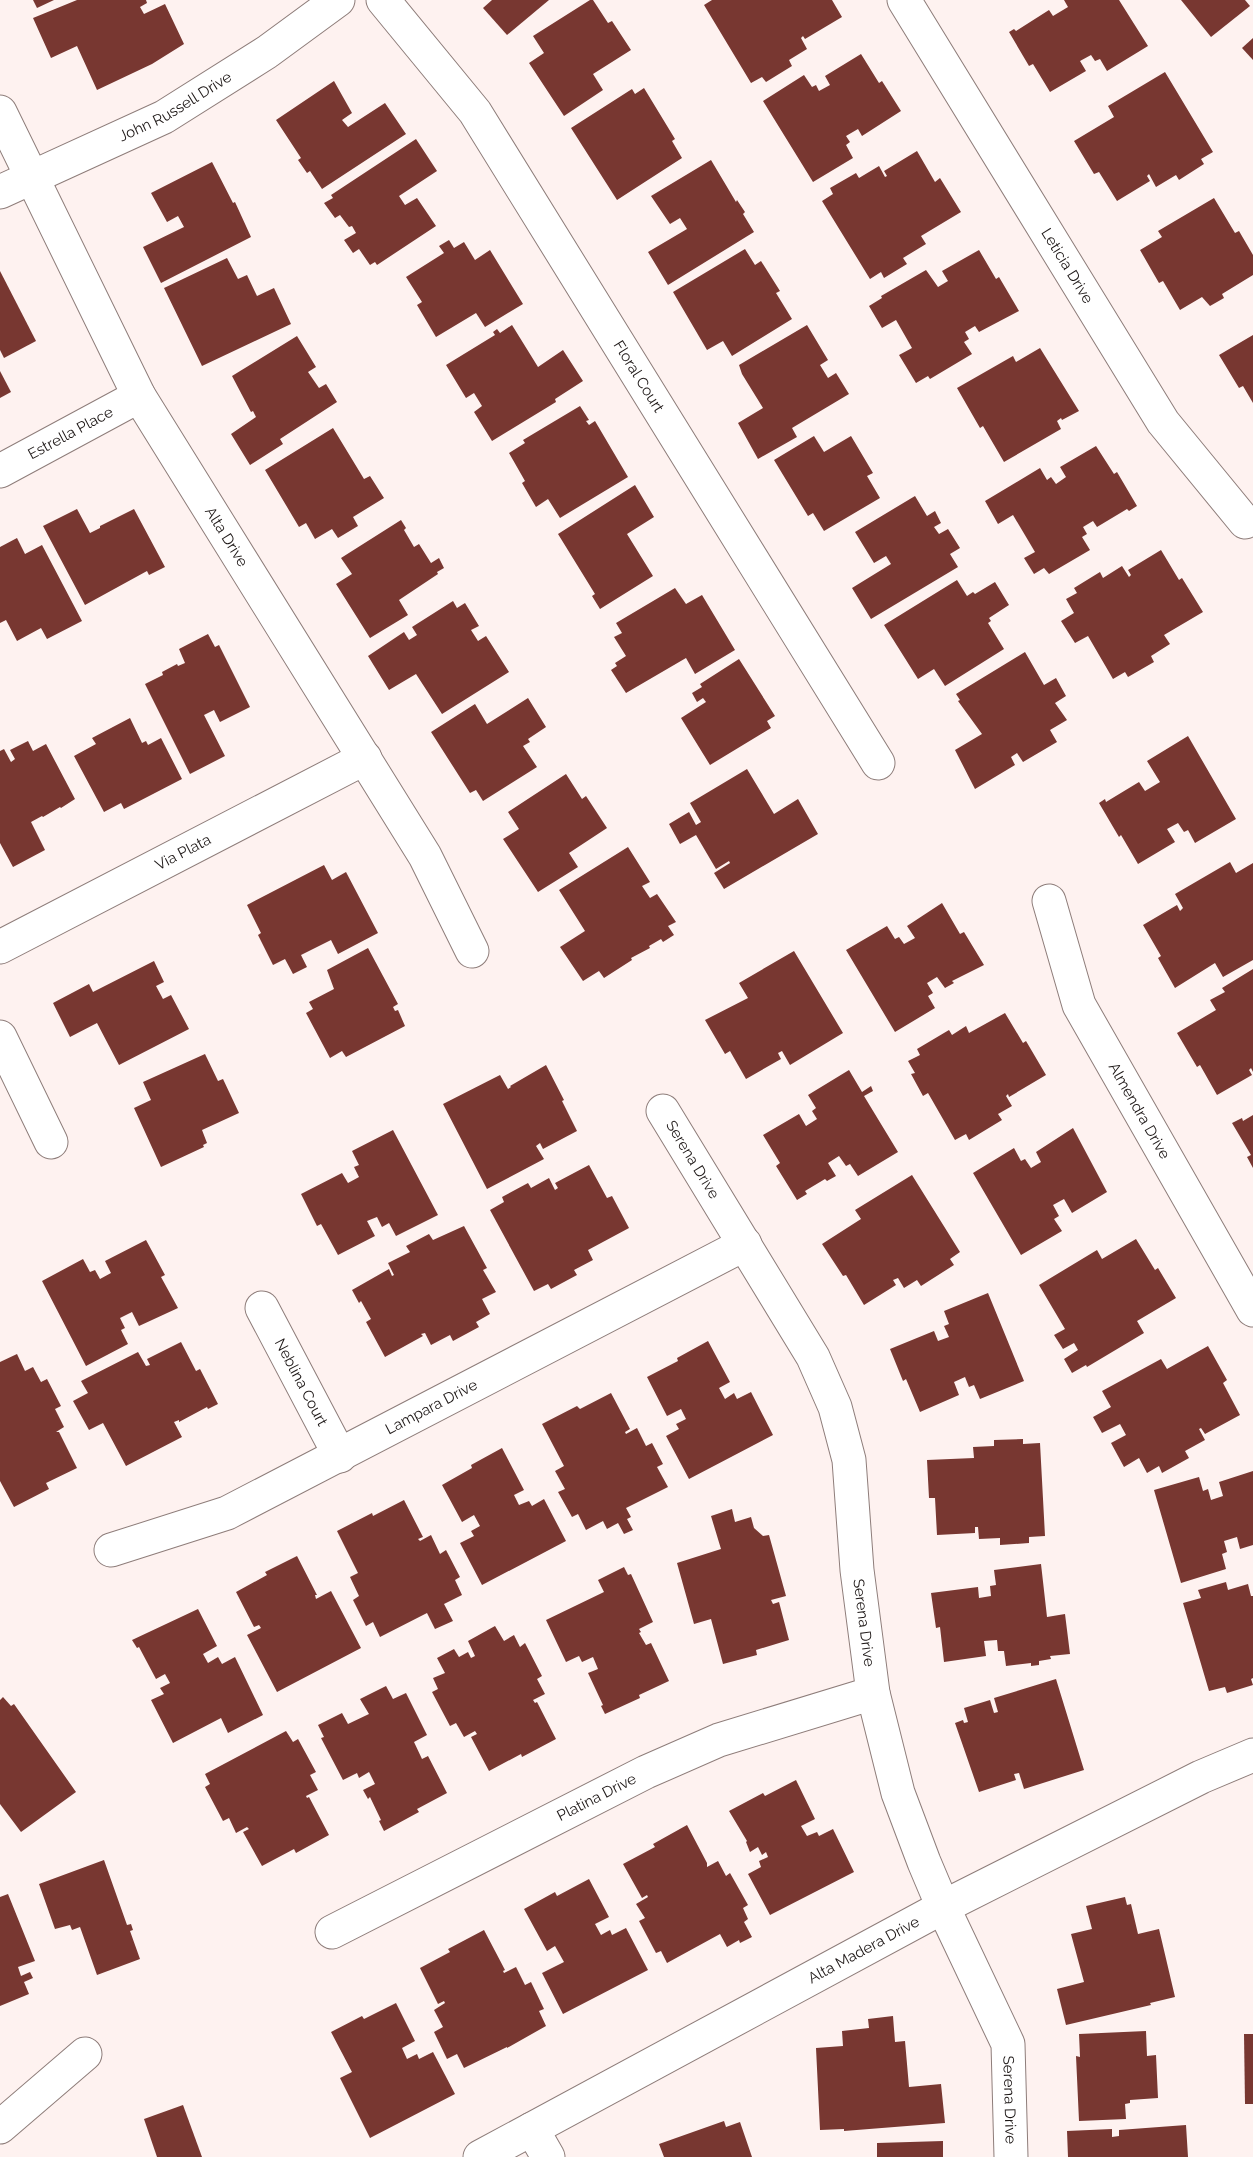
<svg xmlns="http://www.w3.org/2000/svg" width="1253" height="2157" font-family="Raleway,sans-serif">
<rect width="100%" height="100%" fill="#fef2f0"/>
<g fill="#783731">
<polygon points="33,0 54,0 37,8"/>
<polygon points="77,0 146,0 147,3 140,7 144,14 165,4 184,44 152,64 97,90 77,46 51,58 33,18"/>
<polygon points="492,0 549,0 507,35 483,8"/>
<polygon points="590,0 593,0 608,23 612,21 631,50 593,74 603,90 564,116 529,63 544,53 533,36"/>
<polygon points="712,0 832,0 842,17 805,39 803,36 801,38 807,49 789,60 792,66 766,82 762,77 751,83 704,5"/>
<polygon points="1064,0 1119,0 1148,46 1107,71 1100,59 1095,61 1091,55 1080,61 1086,71 1050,92 1033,64 1029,66 1009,32 1014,29 1016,31 1049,10 1053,16 1068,7"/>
<polygon points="1181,0 1245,0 1250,6 1211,37"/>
<polygon points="1253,38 1253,60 1242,48"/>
<polygon points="861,54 879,83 882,81 901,111 862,136 858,129 846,136 850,142 846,145 853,158 813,182 763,101 804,75 812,87 816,85 819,91 830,85 825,76"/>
<polygon points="1165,72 1213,152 1201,159 1204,164 1179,180 1176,175 1156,187 1149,174 1147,176 1150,181 1117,201 1099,172 1094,174 1074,141 1114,117 1108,106"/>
<polygon points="334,81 352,113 342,120 348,127 385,103 406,134 322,189 310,171 307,173 298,160 301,158 276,120"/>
<polygon points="644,88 675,139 672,141 682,158 617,200 571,128 632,89 635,94"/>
<polygon points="416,139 437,171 399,196 405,205 417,198 436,226 377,265 375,262 370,265 359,249 353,253 344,240 356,233 352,226 349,227 340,215 335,218 324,203 333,198 331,195"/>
<polygon points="917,151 935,182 940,178 961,212 921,236 926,244 903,258 907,264 884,278 881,272 870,279 822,201 833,194 830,188 856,173 859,178 879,166 885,177 887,176 884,171"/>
<polygon points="711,160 736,202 737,200 745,212 743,214 754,232 668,285 648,252 687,229 680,218 670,224 651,196"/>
<polygon points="212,162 233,203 235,202 251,237 161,283 143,247 184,227 178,216 167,222 151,193"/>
<polygon points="1214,198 1235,233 1239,231 1253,255 1253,275 1222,294 1224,298 1210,306 1202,297 1180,310 1163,281 1159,283 1140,250 1162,237 1158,231"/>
<polygon points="449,240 454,248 464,242 475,260 490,250 523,304 485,327 476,313 436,337 417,305 422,302 406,277 444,253 439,246"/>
<polygon points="745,249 755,265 761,261 780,291 776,293 792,319 732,356 723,341 707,350 673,292"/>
<polygon points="979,250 996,279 999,277 1019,311 979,332 975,326 965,332 969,339 964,342 972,354 930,379 928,376 916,383 899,355 912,348 896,320 882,328 869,306 882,298 881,296 926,270 938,287 948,281 942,271"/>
<polygon points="227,258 238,279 247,275 257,296 274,288 291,324 202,366 164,288"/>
<polygon points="0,271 36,341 4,358 0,350"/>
<polygon points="512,325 538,367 563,350 583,381 555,399 556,402 492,441 474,412 482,406 474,393 466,398 446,365 495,335 493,332 497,329 500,333"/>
<polygon points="807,325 828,360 820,365 828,378 836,373 849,394 792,428 797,437 758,459 738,423 763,408 742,374 739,365"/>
<polygon points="1253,335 1253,403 1243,386 1239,388 1219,355"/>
<polygon points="297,336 316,367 308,372 319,388 326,384 337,402 280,439 283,444 250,465 231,434 256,417 253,411 251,412 232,376"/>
<polygon points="1040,348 1079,411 1062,420 1061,418 1057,421 1061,429 1004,462 983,426 980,428 957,388 1013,356 1016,362"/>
<polygon points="0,371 11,392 0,398"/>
<polygon points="580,406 589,420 586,421 589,425 595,421 628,477 560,518 548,499 536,507 522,483 525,481 509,453 525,443 523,440"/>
<polygon points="333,428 364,479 370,476 384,498 353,517 358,526 338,538 332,529 315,539 306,523 299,527 265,470"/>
<polygon points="814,436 824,452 851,436 873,473 867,476 880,498 824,531 813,513 808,516 774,460"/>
<polygon points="1096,446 1114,474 1117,472 1137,506 1129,511 1127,509 1097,527 1093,521 1083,527 1087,534 1082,537 1090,550 1049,574 1044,568 1034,574 1024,558 1035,552 1013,515 998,524 985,501 1040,468 1047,480 1051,477 1056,484 1066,477 1060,467"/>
<polygon points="635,485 654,517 627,534 653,576 600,609 592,596 595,594 558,534"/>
<polygon points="915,496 927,516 935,511 941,523 934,527 939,534 948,529 960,548 950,554 958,567 871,619 852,588 891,564 886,556 874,563 855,532"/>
<polygon points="77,509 90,533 100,528 100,526 134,509 165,567 149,575 147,571 85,605 43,526"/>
<polygon points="401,520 406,528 404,530 414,547 419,544 431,563 439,558 444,568 437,572 438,574 399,600 408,615 370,638 336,584 352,574 341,558"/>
<polygon points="17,538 25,554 42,545 82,621 47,639 41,628 17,641 6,620 0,623 0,547"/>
<polygon points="1161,550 1179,580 1182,578 1203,612 1164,635 1170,644 1151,656 1154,662 1128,677 1125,672 1113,679 1088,636 1075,643 1061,621 1074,613 1066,599 1077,593 1074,588 1100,572 1103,578 1122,566 1129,577 1131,575 1128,570"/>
<polygon points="957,580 967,596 973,592 975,594 995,582 1009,605 989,618 991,621 988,623 1004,649 945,686 934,669 918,679 884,625"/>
<polygon points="675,588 686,604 702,595 735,650 695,674 686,658 626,693 611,670 617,666 615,663 626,656 614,637 622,633 616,623"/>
<polygon points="453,601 457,608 465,603 479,626 471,630 478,641 486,636 509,672 442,714 416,674 389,690 368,656 404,632 409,640 417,635 412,627"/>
<polygon points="208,634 215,647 219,645 250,707 220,722 214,710 204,715 225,756 190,774 145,684 163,675 162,672 177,664 178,666 185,663 179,649"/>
<polygon points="1025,652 1044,685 1056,678 1066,696 1055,703 1067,720 1050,730 1057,742 1023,762 1017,753 1011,757 1015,765 975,789 955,750 982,734 958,701 960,700 956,694"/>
<polygon points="739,659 775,716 767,721 771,728 710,765 681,718 706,702 703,698 697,702 692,693 702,687 700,684"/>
<polygon points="528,698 546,727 528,739 530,742 523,746 537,767 483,801 476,790 470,793 431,732 475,704 487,724"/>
<polygon points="130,718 142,743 146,741 148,745 161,738 182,779 124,809 121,803 104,812 74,756 96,744 92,738"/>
<polygon points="1188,736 1236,819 1195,843 1188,830 1184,832 1178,823 1167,829 1175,842 1138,864 1121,835 1119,837 1099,803 1105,799 1106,802 1139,782 1145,791 1160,782 1147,761"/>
<polygon points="28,741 33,751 46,744 75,799 61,808 60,807 43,817 42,816 31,822 45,850 13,867 0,843 0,751 4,749 11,762 15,759 10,750"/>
<polygon points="747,769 774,814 798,799 818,834 724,889 714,873 730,863 729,861 716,869 696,835 680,844 669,824 689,812 696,825 701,822 690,803"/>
<polygon points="566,774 582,799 586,796 607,828 569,853 578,867 538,892 503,839 519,829 508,812"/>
<polygon points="628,847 650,882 642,886 650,898 657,894 676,922 668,926 674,935 663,942 661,939 649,946 650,948 631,958 632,960 604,978 599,971 583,981 560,947 585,931 559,890"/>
<polygon points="1230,862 1236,873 1253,863 1253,960 1223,977 1215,963 1175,988 1158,958 1161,956 1143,925 1177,905 1180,911 1183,908 1175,894"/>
<polygon points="324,865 332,880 346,872 378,933 338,954 331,940 301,955 307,967 293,974 285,959 273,965 258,935 261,933 247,905"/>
<polygon points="942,903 960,934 964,932 984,965 952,981 954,983 945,988 937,977 927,983 933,993 928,996 935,1008 895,1032 846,950 887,926 895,939 899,937 904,944 915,938 907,926"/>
<polygon points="368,948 398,1004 393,1007 395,1011 398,1010 405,1026 346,1057 342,1051 330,1058 306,1013 313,1009 309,1002 334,989 327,970"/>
<polygon points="794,951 843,1033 790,1065 782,1051 778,1053 781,1059 746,1079 730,1051 725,1054 705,1020 748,998 739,983"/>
<polygon points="154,961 164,982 156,986 163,999 171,995 189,1029 119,1065 97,1023 70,1037 53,1003 89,984 93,992"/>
<polygon points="1253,969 1253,1072 1251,1068 1249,1070 1252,1075 1217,1095 1200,1065 1197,1067 1177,1033 1216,1010 1210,1000 1225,992 1222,988"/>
<polygon points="1005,1013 1023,1043 1026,1041 1046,1075 1009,1097 1008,1094 1006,1096 1012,1106 998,1114 1002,1120 969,1140 966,1134 955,1140 928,1093 923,1096 911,1074 915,1073 908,1061 920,1055 917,1049 949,1030 952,1035 966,1026 969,1033"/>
<polygon points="205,1054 218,1081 223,1079 239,1113 202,1130 207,1143 203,1145 204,1147 161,1167 134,1108 151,1100 143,1082"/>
<polygon points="546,1065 564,1100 562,1101 577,1131 543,1149 540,1143 536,1146 544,1159 487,1189 443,1104 500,1075 508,1089 511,1087 510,1086"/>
<polygon points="849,1070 862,1092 871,1086 873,1091 864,1096 898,1152 858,1176 850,1164 846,1166 839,1156 828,1163 836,1176 827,1181 825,1179 805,1191 807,1194 797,1200 776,1166 780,1163 763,1135 799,1114 806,1126 817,1119 812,1111 816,1108 808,1095"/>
<polygon points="1253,1115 1253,1168 1247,1157 1251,1155 1232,1123 1242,1118 1243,1121"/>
<polygon points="1073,1128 1107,1192 1072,1213 1064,1199 1053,1205 1059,1216 1054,1219 1062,1231 1021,1255 973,1173 1014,1148 1021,1161 1025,1159 1031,1168 1041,1162 1036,1152"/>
<polygon points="393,1130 438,1215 396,1236 389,1223 382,1227 377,1217 367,1221 375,1236 338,1255 321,1224 317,1226 301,1194 342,1173 348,1183 359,1177 354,1167 359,1165 352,1151"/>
<polygon points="589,1165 607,1198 612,1196 629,1228 588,1250 593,1260 574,1270 577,1275 551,1289 548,1284 534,1291 490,1210 504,1202 502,1197 528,1183 531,1188 549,1178 555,1190 558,1188 555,1183"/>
<polygon points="912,1175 960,1252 950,1259 954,1265 921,1286 917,1280 904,1288 898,1278 893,1280 896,1285 864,1305 846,1275 843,1276 822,1244 861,1219 855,1210"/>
<polygon points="464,1226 487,1268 483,1270 496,1292 482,1299 490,1314 476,1322 479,1327 453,1341 450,1335 431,1345 425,1333 421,1334 423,1336 385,1357 366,1322 371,1319 361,1301 359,1303 352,1290 389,1269 392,1276 394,1275 388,1263 410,1252 406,1246 429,1234 433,1240"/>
<polygon points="1136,1239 1155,1270 1158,1268 1176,1298 1137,1321 1144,1333 1087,1367 1086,1365 1072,1373 1064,1359 1078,1350 1074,1343 1063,1349 1054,1335 1065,1329 1039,1285 1097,1250 1102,1259"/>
<polygon points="146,1240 165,1275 161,1277 178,1308 139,1326 132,1312 120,1318 125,1328 121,1330 128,1344 86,1366 42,1281 83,1259 90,1272 95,1270 100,1279 111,1273 105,1261"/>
<polygon points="988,1293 1024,1381 980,1399 974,1385 969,1387 965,1377 954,1382 959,1395 920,1412 906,1379 903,1381 890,1349 934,1331 938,1341 949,1337 944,1326 949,1324 944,1311"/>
<polygon points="708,1341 730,1382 719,1388 725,1399 734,1393 737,1399 751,1392 773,1435 689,1479 666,1436 679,1429 676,1424 686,1419 681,1409 667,1416 647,1377 678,1361 677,1358"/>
<polygon points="181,1342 196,1371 200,1369 218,1404 208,1409 207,1407 179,1422 179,1420 174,1422 182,1437 126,1466 103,1423 89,1430 73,1401 88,1393 81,1381 138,1352 146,1366 150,1365 147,1359"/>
<polygon points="1208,1346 1227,1380 1223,1383 1240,1415 1205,1434 1201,1428 1199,1429 1205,1440 1185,1451 1189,1458 1162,1473 1159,1466 1147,1473 1139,1458 1124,1467 1111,1443 1126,1435 1120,1424 1102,1433 1093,1417 1111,1407 1102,1391 1161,1359 1167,1369"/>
<polygon points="17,1354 25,1371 33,1367 41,1382 47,1379 61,1406 55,1409 64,1427 56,1432 59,1432 77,1468 46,1483 49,1489 14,1507 0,1481 0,1362"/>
<polygon points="611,1393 630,1429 625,1432 626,1434 637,1428 646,1446 652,1443 663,1464 657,1467 668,1487 626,1508 631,1517 627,1519 633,1530 624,1534 618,1523 607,1529 603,1521 586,1530 578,1514 572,1517 558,1492 565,1489 555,1471 564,1466 542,1424 577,1406 580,1409"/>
<polygon points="1023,1439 1023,1444 1040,1443 1045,1536 1029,1537 1029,1543 1000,1545 1000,1538 979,1539 978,1527 975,1527 975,1533 937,1535 935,1498 929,1498 927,1460 974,1458 973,1447 994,1446 994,1440"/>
<polygon points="502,1448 524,1490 514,1495 519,1505 529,1501 532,1506 544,1499 566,1541 482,1585 460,1543 474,1536 471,1531 480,1526 474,1515 462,1522 442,1485 472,1468 471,1465"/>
<polygon points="1253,1471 1253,1545 1240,1549 1237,1537 1224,1541 1227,1552 1222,1554 1226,1569 1181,1583 1154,1490 1199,1477 1203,1491 1208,1489 1211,1500 1223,1496 1219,1482"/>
<polygon points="404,1500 423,1537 418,1539 420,1541 431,1535 440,1554 446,1550 460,1577 455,1580 462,1595 444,1604 453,1621 435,1629 427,1613 380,1637 373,1622 366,1626 353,1600 359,1596 350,1577 358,1573 337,1531 372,1513 373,1516"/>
<polygon points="732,1509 735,1522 751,1517 754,1528 763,1536 769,1535 786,1596 771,1600 773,1604 779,1602 789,1640 756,1650 757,1655 723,1664 711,1619 694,1624 677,1563 721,1549 711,1516"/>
<polygon points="297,1556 317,1595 315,1595 316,1599 331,1591 361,1648 277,1692 247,1635 261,1628 259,1625 254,1627 236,1592 267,1575 265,1572"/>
<polygon points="1041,1564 1047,1617 1065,1614 1070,1654 1050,1656 1051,1659 1039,1661 1039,1665 1031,1666 1031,1663 1006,1666 1004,1651 998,1651 997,1640 984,1641 986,1656 944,1662 940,1627 936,1628 931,1593 978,1587 979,1598 991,1596 990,1586 996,1585 994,1570"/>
<polygon points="624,1567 628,1575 631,1574 653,1622 639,1629 641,1632 639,1633 646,1645 651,1643 669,1681 639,1695 640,1698 605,1714 601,1706 603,1705 588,1673 598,1669 593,1657 582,1662 579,1656 566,1662 546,1620 604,1592 598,1580"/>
<polygon points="1226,1582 1228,1590 1248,1584 1251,1596 1253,1596 1253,1678 1251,1679 1253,1685 1227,1693 1225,1687 1209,1691 1183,1603 1201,1598 1198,1590"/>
<polygon points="198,1609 217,1646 203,1654 208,1663 218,1657 222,1664 235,1657 263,1715 228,1733 221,1718 173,1743 151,1700 164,1694 160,1688 170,1683 165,1674 156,1679 139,1647 137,1648 132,1640"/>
<polygon points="495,1626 504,1641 514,1635 520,1647 525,1643 542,1676 537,1679 545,1694 533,1700 535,1703 537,1702 556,1739 522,1757 521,1754 489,1771 471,1737 477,1734 475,1731 464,1737 456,1723 450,1726 432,1692 438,1689 433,1678 445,1673 437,1658 454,1649 459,1657 468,1652 471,1658 475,1656 468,1641"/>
<polygon points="1056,1679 1084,1770 1024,1789 1019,1773 1014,1774 1016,1780 979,1792 955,1723 963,1720 964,1723 968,1722 964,1708 990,1700 994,1713 998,1712 994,1698"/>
<polygon points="386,1686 393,1699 406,1693 427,1735 414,1742 422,1759 428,1756 447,1793 417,1809 419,1812 384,1831 379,1821 381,1820 370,1797 368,1799 363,1790 375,1784 369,1772 359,1778 357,1773 343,1780 321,1738 324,1737 318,1725 342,1713 348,1724 369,1714 360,1699"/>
<polygon points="3,1697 11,1706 14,1704 76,1792 21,1832 0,1804 0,1700"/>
<polygon points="286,1731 293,1742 298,1739 316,1772 310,1775 318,1790 306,1796 307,1798 309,1797 329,1835 296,1853 294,1849 262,1866 243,1832 249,1829 247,1827 236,1833 229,1818 223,1821 205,1787 210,1784 205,1774"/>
<polygon points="796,1780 815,1819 801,1826 807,1836 817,1832 819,1836 833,1829 854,1872 770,1915 748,1874 761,1867 759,1861 768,1857 766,1852 762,1855 758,1847 750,1852 746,1842 747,1841 729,1811 763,1793 765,1796"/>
<polygon points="687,1825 707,1863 707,1867 718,1861 726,1876 730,1873 748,1905 743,1908 748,1919 744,1922 752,1937 740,1943 739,1940 727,1947 720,1934 667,1963 661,1951 656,1953 639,1921 645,1918 636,1904 648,1897 647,1895 642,1898 623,1864 655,1847 653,1844"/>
<polygon points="104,1860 127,1925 131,1924 133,1930 130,1931 140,1959 97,1975 80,1927 72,1930 70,1925 55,1929 39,1884"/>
<polygon points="589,1879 609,1917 595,1924 601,1935 610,1930 612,1935 626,1928 648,1970 563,2014 542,1973 564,1962 555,1946 547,1951 524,1909 555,1892 557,1896"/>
<polygon points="8,1894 35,1961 18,1967 21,1976 30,1972 33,1978 24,1982 29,1994 0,2006 0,1897"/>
<polygon points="1125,1897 1127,1905 1131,1904 1138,1934 1159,1929 1175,1997 1150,2003 1151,2005 1066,2025 1057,1989 1084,1982 1071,1934 1092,1929 1086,1906"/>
<polygon points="484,1930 505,1970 503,1971 504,1973 516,1967 525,1985 531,1982 544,2009 539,2011 546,2026 507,2048 507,2047 464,2068 457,2054 447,2059 434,2032 443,2027 434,2010 445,2003 444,2001 438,2004 420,1968 450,1952 448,1949"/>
<polygon points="396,2003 415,2041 402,2048 407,2059 417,2054 419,2059 433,2052 455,2094 370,2138 340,2078 352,2072 331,2032 362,2016 364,2019"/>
<polygon points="893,2016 895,2042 905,2041 909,2087 941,2084 945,2123 844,2131 844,2129 820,2130 816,2048 843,2046 842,2031 869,2028 868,2019"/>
<polygon points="1146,2031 1147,2056 1156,2055 1158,2098 1130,2100 1130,2103 1125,2104 1126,2119 1079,2121 1076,2056 1080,2057 1079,2034"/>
<polygon points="1244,2034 1253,2034 1253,2104 1245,2104"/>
<polygon points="183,2105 202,2157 157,2157 144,2119"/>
<polygon points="724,2121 726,2127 740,2122 752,2157 664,2157 659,2144"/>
<polygon points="1186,2125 1188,2157 1068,2157 1067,2131 1112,2129 1112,2137 1119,2136 1119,2130"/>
<polygon points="943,2141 943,2157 877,2157 877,2143"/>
</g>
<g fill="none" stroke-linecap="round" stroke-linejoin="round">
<g stroke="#8e7d7a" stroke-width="35">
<g id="minor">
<path id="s1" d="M383,0l92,112 403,651"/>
<path id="s2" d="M904,0l259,422 82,100"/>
<path id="s3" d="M0,112l139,284 286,460 47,95"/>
<path id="s4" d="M0,192l164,-75 103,-65 71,-52"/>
<path id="s5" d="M0,471l139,-75"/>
<path id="s6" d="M1049,901l30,104 174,305"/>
<path id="s7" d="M0,947l365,-189"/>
<polyline points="0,1037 51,1142"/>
<path id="s8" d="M663,1111l150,246 22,50 14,53 8,110 16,123 25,100 26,69 19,45 65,137 3,113"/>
<path id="s9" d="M262,1308l78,148"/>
<path id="s10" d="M111,1550l116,-37 518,-269"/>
<path id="s11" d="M332,1932l314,-160 73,-32 154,-47"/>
<polyline points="0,2127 85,2054"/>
<polyline points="532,2129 548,2157"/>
<path id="s12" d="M480,2157l463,-250 258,-130 52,-22"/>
</g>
</g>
<use href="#minor" stroke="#fff" stroke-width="33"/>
</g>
<g text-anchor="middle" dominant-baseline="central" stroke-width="6" stroke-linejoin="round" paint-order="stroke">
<g font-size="15" fill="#1d1716" stroke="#fef2f0">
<text stroke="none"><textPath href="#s4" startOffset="195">John Russell Drive</textPath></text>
<text stroke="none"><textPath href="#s2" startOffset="312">Leticia Drive</textPath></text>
<text stroke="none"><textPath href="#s1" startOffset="456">Floral Court</textPath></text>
<text stroke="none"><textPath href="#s5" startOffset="80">Estrella Place</textPath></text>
<text stroke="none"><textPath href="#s3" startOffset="482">Alta Drive</textPath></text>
<text stroke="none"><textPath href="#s7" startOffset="206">Via Plata</textPath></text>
<text stroke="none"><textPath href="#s6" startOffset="230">Almendra Drive</textPath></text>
<text stroke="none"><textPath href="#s8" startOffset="57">Serena Drive</textPath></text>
<text stroke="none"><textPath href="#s9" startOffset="84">Neblina Court</textPath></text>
<text stroke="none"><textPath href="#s10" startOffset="352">Lampara Drive</textPath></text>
<text stroke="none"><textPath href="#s8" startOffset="561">Serena Drive</textPath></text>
<text stroke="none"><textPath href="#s11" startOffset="297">Platina Drive</textPath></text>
<text stroke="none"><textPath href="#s12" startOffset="436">Alta Madera Drive</textPath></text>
<text stroke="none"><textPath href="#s8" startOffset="1065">Serena Drive</textPath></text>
</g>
</g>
</svg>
